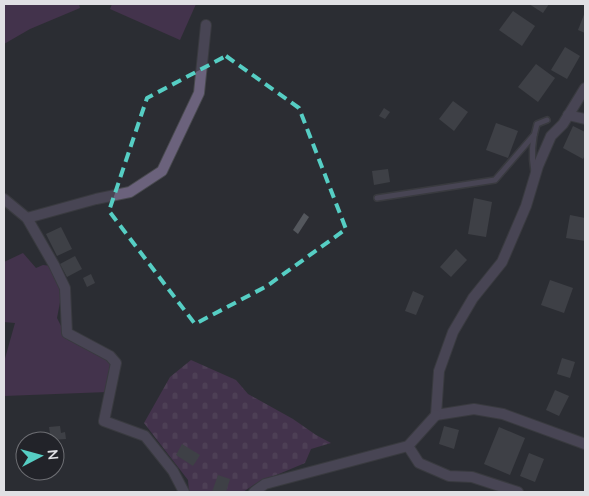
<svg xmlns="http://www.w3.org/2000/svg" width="589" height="496" font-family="'Nunito Sans',sans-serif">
<defs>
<pattern id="cemetery-stones" width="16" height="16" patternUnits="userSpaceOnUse" patternTransform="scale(1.25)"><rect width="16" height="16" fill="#603a6a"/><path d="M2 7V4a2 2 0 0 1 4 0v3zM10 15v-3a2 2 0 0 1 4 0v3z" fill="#76567f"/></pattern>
</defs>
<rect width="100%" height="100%" fill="#2c2d33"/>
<g fill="#603a6a">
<polygon points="4,4 79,4 80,8 30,29 4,44"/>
<polygon points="112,4 196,4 180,40 110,9"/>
<polygon points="23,253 36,268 43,265 51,266 60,282 61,297 57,318 68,340 106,357 112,366 107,392 4,396 4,362 15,323 4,322 4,262"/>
</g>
<polygon fill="url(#cemetery-stones)" points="191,360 236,380 248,394 293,419 316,435 331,443 311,449 305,463 255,484 243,492 189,492 188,480 144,423 170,377"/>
<g fill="#54575d">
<polygon points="529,4 549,4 543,13"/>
<polygon points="513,11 535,26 522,46 499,30"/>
<polygon points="585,12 585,33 578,30"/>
<polygon points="565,47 580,56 567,79 551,70"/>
<polygon points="536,64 555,78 538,102 518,87"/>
<polygon points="453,101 468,112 454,131 439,119"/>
<polygon points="384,108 390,112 385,119 379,116"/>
<polygon points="496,123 518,131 508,158 486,150"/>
<polygon points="573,126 585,132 585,155 583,159 563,148"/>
<polygon points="388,169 390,182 374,185 372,171"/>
<polygon points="474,198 492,202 486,237 468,234"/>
<polygon points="304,213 309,217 298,234 293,230"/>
<polygon points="570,215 585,218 585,241 566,238"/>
<polygon points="61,227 72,249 57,256 46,234"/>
<polygon points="456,249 467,260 451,277 440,267"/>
<polygon points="75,256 82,269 67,277 60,264"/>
<polygon points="91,274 95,283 87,287 83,278"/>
<polygon points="550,280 573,288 564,313 541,305"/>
<polygon points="413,291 424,296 416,315 405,311"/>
<polygon points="562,358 575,362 570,378 557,374"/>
<polygon points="555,390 569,396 559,416 546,410"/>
<polygon points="60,426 61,433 65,432 66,439 51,440 49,427"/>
<polygon points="444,426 459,430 454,449 439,444"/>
<polygon points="499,427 525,438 510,475 484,464"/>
<polygon points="182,444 200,455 193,466 176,455"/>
<polygon points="529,453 544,459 535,482 520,476"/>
<polygon points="218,475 230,479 226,492 212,492"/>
</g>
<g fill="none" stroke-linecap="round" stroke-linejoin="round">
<g stroke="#494a4f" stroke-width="8">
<g id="lane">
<path d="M534,172c-3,-17 -2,-32 3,-48l10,-4"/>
<polyline points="377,198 495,180 534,135"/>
</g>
</g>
<g stroke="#494a4f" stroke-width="12">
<g id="street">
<polyline points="585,88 563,124 551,136 538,166 526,206 502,262 473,298 453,332 439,371 436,415 474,409 503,414 585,444"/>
<polyline points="568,115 585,119"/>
<polyline points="4,199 27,218 54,265 65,288 67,333 110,356 116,363 104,421 145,436 173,471 184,492"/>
<polyline points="27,218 96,199 130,192 162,171 199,93 206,25"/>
<polyline points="408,446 419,463 449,476 472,477 518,492"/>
<polyline points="254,492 265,484 408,446 436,415"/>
</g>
</g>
<use href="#lane" stroke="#6b627c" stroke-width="5"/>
<use href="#street" stroke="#6b627c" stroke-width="10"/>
</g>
<path d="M0 0H589V496H0ZM226,56l73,52 47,121 -79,57 -72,38 -86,-113 38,-113z" fill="#2c2d33" fill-opacity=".55" fill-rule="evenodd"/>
<path fill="none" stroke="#56cec4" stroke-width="4" stroke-dasharray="10 6" stroke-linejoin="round" d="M226,56l73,52 47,121 -79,57 -72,38 -86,-113 38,-113z"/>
<rect width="589" height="496" fill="none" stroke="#e0e0e4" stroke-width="10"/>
<g transform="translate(40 456) rotate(84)"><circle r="24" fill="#222329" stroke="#6e6f74"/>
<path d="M0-4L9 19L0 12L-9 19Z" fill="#56cec4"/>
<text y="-8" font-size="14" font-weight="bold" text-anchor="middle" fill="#e0e0e4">N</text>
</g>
</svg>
